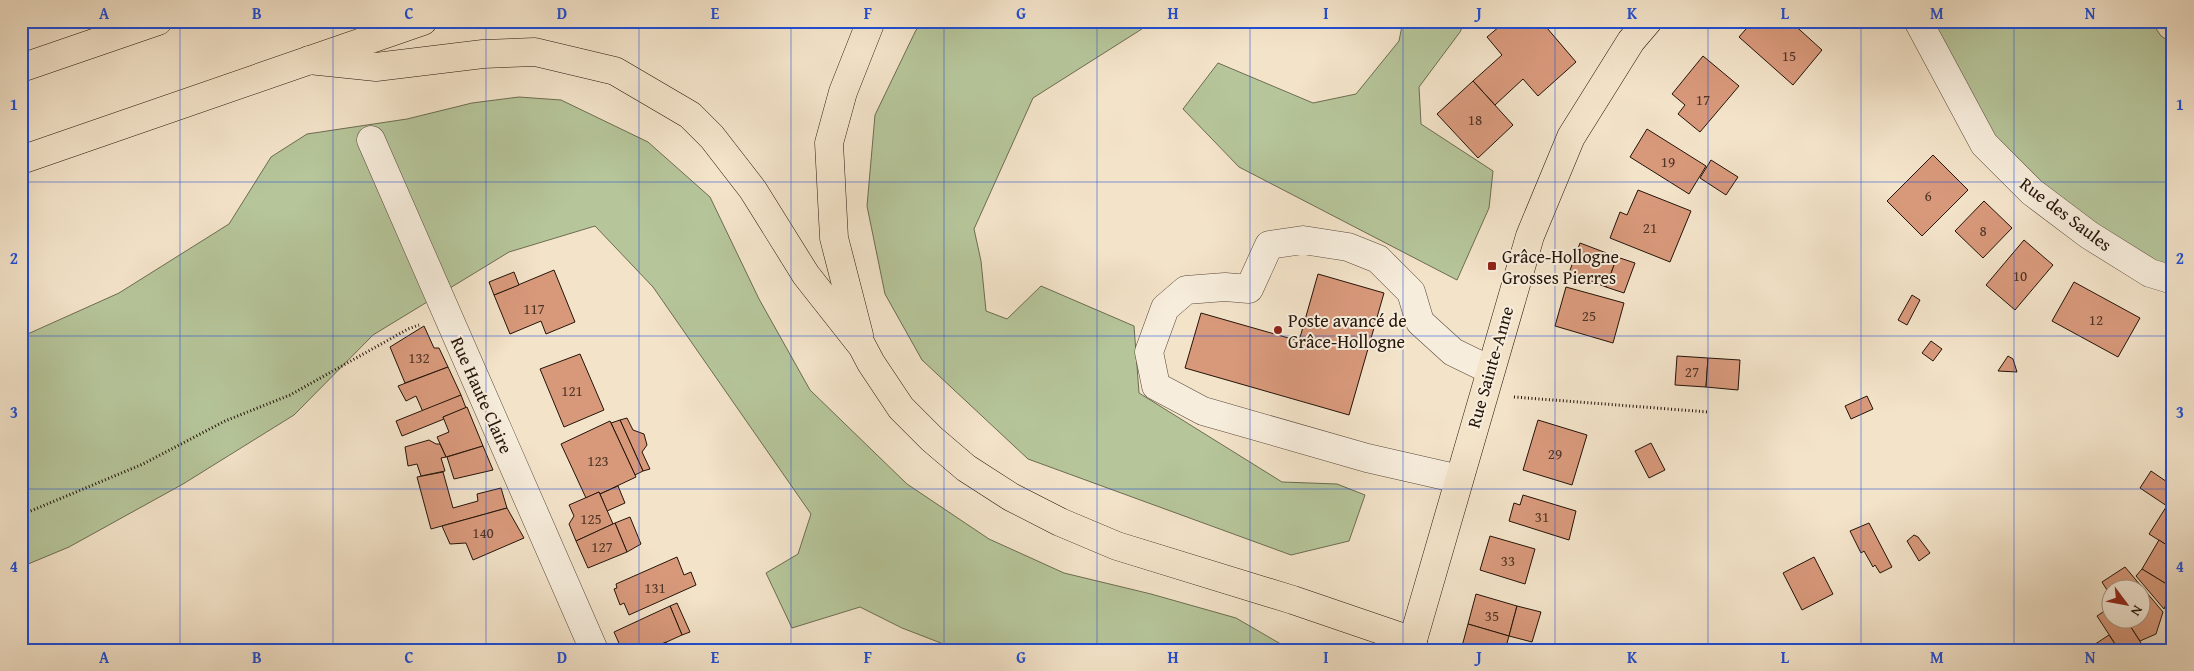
<svg xmlns="http://www.w3.org/2000/svg" width="2194" height="671" font-family="'Gentium Book Plus',serif">
<rect width="100%" height="100%" fill="#f3e3c9"/>
<filter id="stains"><feTurbulence type="fractalNoise" baseFrequency=".004" numOctaves="4"/><feColorMatrix values="0 0 0 0 .2 0 0 0 0 .09 0 0 0 0 .02 0 0 0 .5 -.17"/></filter>
<radialGradient id="worn" r=".72"><stop offset=".6" stop-color="#630" stop-opacity="0"/><stop offset="1" stop-color="#630" stop-opacity=".3"/></radialGradient>
<g fill="#b6c59a" stroke="#6c6c51">
<polygon points="925,21 1150,21 1145,27 1033,98 974,229 981,261 986,311 1007,319 1041,286 1134,326 1139,393 1282,482 1337,484 1365,495 1349,541 1291,555 1028,459 922,360 885,294 867,206 875,115 916,30"/>
<polygon points="1403,21 1465,21 1460,32 1419,87 1421,124 1493,171 1489,208 1457,280 1239,167 1183,109 1218,63 1313,103 1356,94 1399,41"/>
<polygon points="1932,21 2151,21 2161,36 2173,44 2173,266 2152,263 2090,224 1995,141"/>
<polygon points="519,97 561,100 648,142 710,197 759,299 810,390 907,484 989,539 1064,573 1151,594 1236,618 1291,650 959,650 902,628 860,607 792,628 766,573 798,554 811,514 653,287 595,226 509,252 373,335 294,415 183,484 69,547 21,567 21,337 119,293 229,224 271,157 307,134 407,119 472,103"/>
</g>
<g fill="#d8997b" stroke="#231308">
<polygon points="1506,21 1541,21 1576,62 1538,96 1523,79 1495,105 1473,81 1502,55 1487,37"/>
<polygon points="1753,21 1790,21 1822,50 1793,85 1739,37"/>
<polygon points="1703,56 1739,86 1700,132 1678,114 1685,105 1672,94"/>
<polygon points="1473,81 1513,125 1478,158 1437,114"/>
<polygon points="1647,129 1706,166 1689,194 1630,157"/>
<polygon points="1933,155 1968,190 1922,236 1887,201"/>
<polygon points="1711,160 1738,177 1726,195 1700,178"/>
<polygon points="1638,190 1691,211 1670,262 1610,238 1620,212 1627,215"/>
<polygon points="1984,201 2012,228 1983,258 1955,231"/>
<polygon points="2024,240 2053,265 2015,310 1986,285"/>
<polygon points="1580,243 1617,257 1606,287 1569,273"/>
<polygon points="1617,257 1635,263 1624,293 1606,287"/>
<polygon points="554,270 575,322 546,334 541,321 510,334 494,295"/>
<polygon points="514,272 519,285 494,295 489,282"/>
<polygon points="1318,274 1384,293 1349,415 1185,368 1201,313 1299,341"/>
<polygon points="2074,282 2140,318 2118,357 2052,321"/>
<polygon points="1566,287 1624,303 1613,343 1555,326"/>
<polygon points="1912,295 1920,300 1907,325 1898,320"/>
<polygon points="424,326 434,348 439,348 448,367 405,383 390,347"/>
<polygon points="1931,341 1942,349 1933,361 1922,353"/>
<polygon points="580,354 604,410 564,427 540,369"/>
<polygon points="1677,356 1708,358 1706,387 1675,385"/>
<polygon points="2008,356 2013,359 2017,372 1998,371"/>
<polygon points="1708,358 1740,360 1738,390 1706,387"/>
<polygon points="448,367 461,395 423,412 416,396 406,401 398,386"/>
<polygon points="461,395 466,408 443,417 444,419 402,436 396,421"/>
<polygon points="1867,396 1873,409 1851,419 1845,406"/>
<polygon points="467,407 483,446 446,457 437,437 449,432 443,417"/>
<polygon points="627,418 633,430 644,434 647,445 642,452 650,469 643,471 620,420"/>
<polygon points="620,420 643,471 635,475 611,423"/>
<polygon points="1538,420 1587,435 1572,485 1523,470"/>
<polygon points="610,421 636,477 600,494 599,492 586,498 561,444"/>
<polygon points="429,440 436,444 440,444 446,457 441,458 445,471 421,476 417,464 408,466 405,447"/>
<polygon points="1651,443 1665,470 1649,478 1635,451"/>
<polygon points="483,446 493,470 454,479 447,457"/>
<polygon points="2151,471 2173,486 2173,496 2167,506 2140,488"/>
<polygon points="443,472 453,508 478,501 477,494 501,488 507,508 431,529 417,477"/>
<polygon points="618,486 625,503 607,511 600,494"/>
<polygon points="599,492 613,524 576,541 569,524 574,516 569,505"/>
<polygon points="1523,495 1576,511 1569,540 1509,521 1514,503 1520,505"/>
<polygon points="2168,504 2173,507 2173,549 2149,534"/>
<polygon points="507,508 524,538 473,560 466,543 450,544 442,526"/>
<polygon points="630,517 641,544 627,552 615,523"/>
<polygon points="615,523 627,552 588,568 576,541"/>
<polygon points="1869,523 1892,567 1880,573 1875,565 1873,567 1864,551 1861,553 1850,531"/>
<polygon points="1914,535 1918,537 1930,553 1919,561 1907,541"/>
<polygon points="1490,536 1535,549 1525,584 1480,570"/>
<polygon points="2159,540 2173,549 2173,588 2142,569"/>
<polygon points="677,557 684,575 691,572 696,585 629,615 624,603 620,605 614,589 617,588 616,584"/>
<polygon points="1814,557 1833,594 1802,610 1783,573"/>
<polygon points="2125,567 2163,612 2156,634 2140,641 2125,618 2142,618 2142,588 2112,588 2112,598 2102,582"/>
<polygon points="2142,569 2173,588 2164,609 2136,576"/>
<polygon points="1476,594 1517,606 1509,636 1468,624"/>
<polygon points="677,603 690,632 682,635 670,606"/>
<polygon points="670,606 682,635 649,650 622,650 614,632"/>
<polygon points="1517,606 1541,612 1532,642 1509,636"/>
<polygon points="2112,606 2112,618 2125,618 2141,643 2130,650 2119,650 2097,616"/>
<polygon points="1468,624 1509,636 1505,650 1461,650"/>
<polygon points="2109,635 2119,650 2086,650"/>
<polygon points="666,642 670,650 649,650"/>
</g>
<g fill="none" stroke-linecap="round" stroke-linejoin="round">
<g stroke="#574738" stroke-width="29">
<g id="minor">
<polyline points="1918,21 1984,144 2032,192 2089,235 2150,273 2173,280"/>
<polyline points="371,140 594,650"/>
<polyline points="1459,479 1367,458 1203,411 1156,386 1149,352 1165,308 1186,290 1225,287 1249,289 1269,245 1303,240 1348,247 1378,259 1411,292 1420,322 1453,352 1490,370"/>
</g>
</g>
<g stroke="#231308" stroke-width="29">
<polyline id="major" points="1410,650 1530,236 1571,137 1631,41 1648,21"/>
</g>
<g stroke="#231308" stroke-width="29">
<g id="highway">
<polyline points="309,60 376,67 483,54 535,52 615,71 690,115 712,137 753,190 806,275 862,346 871,363 901,408 932,439 966,468 1011,497 1060,522 1117,546 1293,600 1413,641"/>
<polyline points="21,68 158,21"/>
<polyline points="21,160 423,21"/>
<polyline points="859,335 834,238 829,143 843,92 871,21"/>
</g>
</g>
<g stroke="#231308" stroke-width="3" stroke-dasharray="1 2.5" stroke-linecap="butt">
<polyline points="1514,397 1708,412"/>
<polyline points="21,515 143,464 225,421 290,395 408,329 419,325"/>
</g>
<use href="#minor" stroke="#f7eddc" stroke-width="28"/>
<use href="#major" stroke="#f3e3c9" stroke-width="28"/>
<use href="#highway" stroke="#f3e3c9" stroke-width="28"/>
</g>
<path fill="none" stroke="#1d4ed8" stroke-width="1" stroke-opacity="0.55" d="M180,21v629M333,21v629M486,21v629M639,21v629M791,21v629M944,21v629M1097,21v629M1250,21v629M1403,21v629M1555,21v629M1708,21v629M1861,21v629M2014,21v629M21,182h2152M21,336h2152M21,489h2152"/>
<g fill="#8f2418" stroke="#f7eddc" stroke-width="2">
<rect x="1487" y="261" width="10" height="10" rx="2.5"/>
<circle cx="1278" cy="330" r="5"/>
</g>
<g text-anchor="middle" dominant-baseline="central" stroke-width="4" stroke-linejoin="round" paint-order="stroke">
<g font-size="15" fill="#503425">
<text x="1789" y="55">15</text>
<text x="1703" y="99">17</text>
<text x="1475" y="119">18</text>
<text x="1668" y="161">19</text>
<text x="1928" y="195">6</text>
<text x="1650" y="227">21</text>
<text x="1983" y="230">8</text>
<text x="2020" y="275">10</text>
<text x="534" y="308">117</text>
<text x="1589" y="315">25</text>
<text x="2096" y="319">12</text>
<text x="419" y="357">132</text>
<text x="1692" y="371">27</text>
<text x="572" y="390">121</text>
<text x="1555" y="453">29</text>
<text x="598" y="460">123</text>
<text x="1542" y="516">31</text>
<text x="591" y="518">125</text>
<text x="483" y="532">140</text>
<text x="602" y="546">127</text>
<text x="1508" y="560">33</text>
<text x="655" y="587">131</text>
<text x="1492" y="615">35</text>
</g>
<g font-size="18" fill="#231308" stroke="#f7eddc">
<text transform="translate(2066 214) rotate(37)">Rue des Saules</text>
<text transform="translate(1490 367) rotate(-74)">Rue Sainte-Anne</text>
<text transform="translate(482 395) rotate(66)">Rue Haute Claire</text>
</g>
<g font-size="18" fill="#231308" stroke="#f7eddc" text-anchor="start">
<text x="1502" y="256">Grâce-Hollogne<tspan x="1502" dy="21">Grosses Pierres</tspan></text>
<text x="1288" y="320">Poste avancé de<tspan x="1288" dy="21">Grâce-Hollogne</tspan></text>
</g>
</g>
<rect width="2194" height="671" fill="none" stroke="#f3e3c9" stroke-width="55"/>
<g transform="translate(2126 604) rotate(122)"><circle r="24" fill="#f7eddc" stroke="#a29687"/>
<path d="M0-4L9 19L0 12L-9 19Z" fill="#8f2418"/>
<text y="-8" font-size="14" font-weight="bold" text-anchor="middle" fill="#231308">N</text>
</g>
<rect x="28" y="28" width="2138" height="616" fill="none" stroke="#1d4ed8" stroke-width="2"/>
<g font-size="16" text-anchor="middle" font-weight="bold" fill="#1d4ed8">
<text x="104" y="19">A</text>
<text x="257" y="19">B</text>
<text x="409" y="19">C</text>
<text x="562" y="19">D</text>
<text x="715" y="19">E</text>
<text x="868" y="19">F</text>
<text x="1021" y="19">G</text>
<text x="1173" y="19">H</text>
<text x="1326" y="19">I</text>
<text x="1479" y="19">J</text>
<text x="1632" y="19">K</text>
<text x="1785" y="19">L</text>
<text x="1937" y="19">M</text>
<text x="2090" y="19">N</text>
<text x="14" y="110">1</text>
<text x="2180" y="110">1</text>
<text x="14" y="264">2</text>
<text x="2180" y="264">2</text>
<text x="14" y="418">3</text>
<text x="2180" y="418">3</text>
<text x="14" y="572">4</text>
<text x="2180" y="572">4</text>
<text x="104" y="663">A</text>
<text x="257" y="663">B</text>
<text x="409" y="663">C</text>
<text x="562" y="663">D</text>
<text x="715" y="663">E</text>
<text x="868" y="663">F</text>
<text x="1021" y="663">G</text>
<text x="1173" y="663">H</text>
<text x="1326" y="663">I</text>
<text x="1479" y="663">J</text>
<text x="1632" y="663">K</text>
<text x="1785" y="663">L</text>
<text x="1937" y="663">M</text>
<text x="2090" y="663">N</text>
</g>
<rect width="100%" height="100%" filter="url(#stains)"/>
<rect width="100%" height="100%" fill="url(#worn)"/>
</svg>
